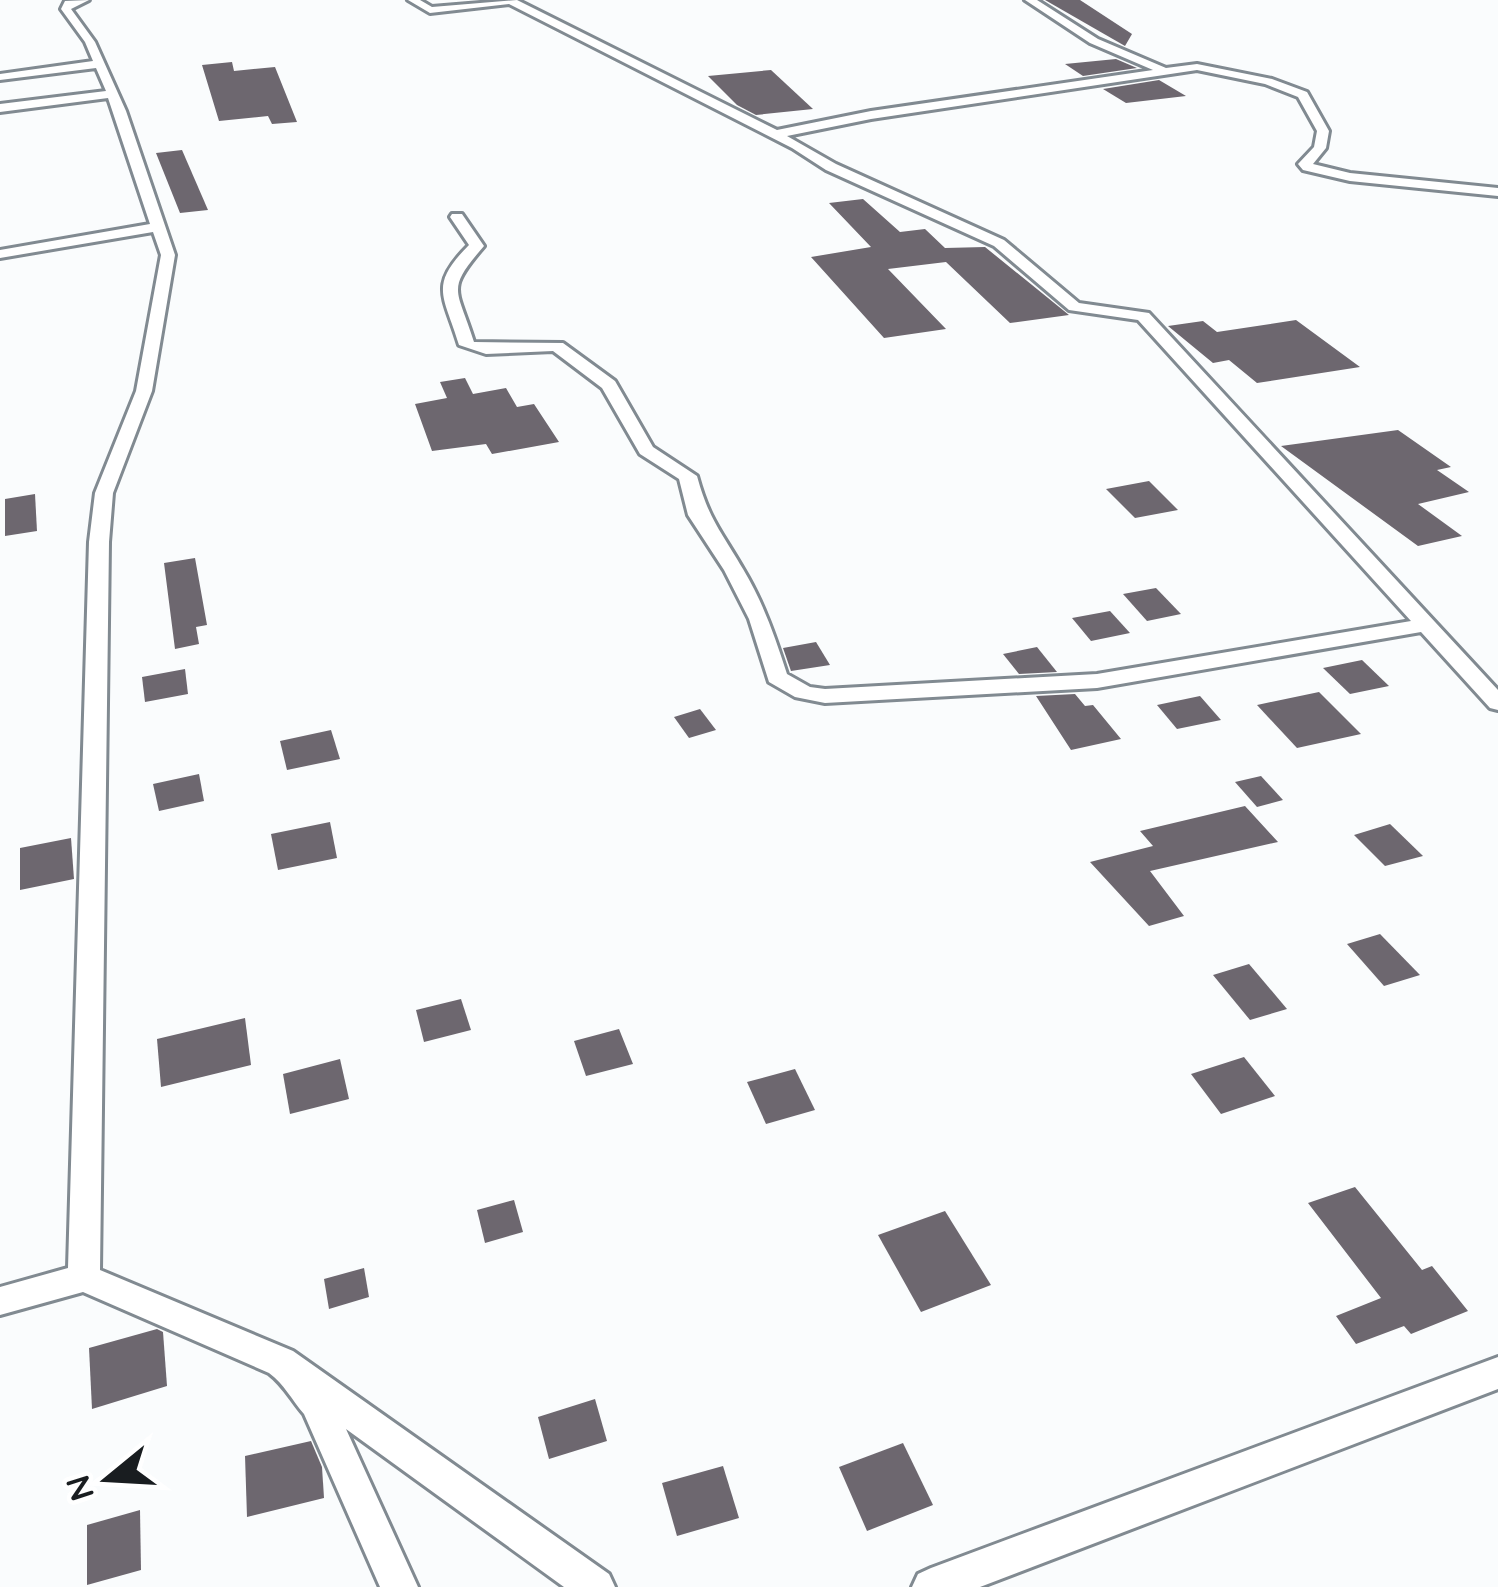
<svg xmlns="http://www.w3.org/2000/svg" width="1498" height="1587" font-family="Quicksand,sans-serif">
<rect width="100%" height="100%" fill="#fafcfd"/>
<g fill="#6d676f">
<polygon points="1045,0 1080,0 1132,34 1125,46"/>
<polygon points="1116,59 1137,68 1083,76 1065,64"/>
<polygon points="232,62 234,71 275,67 297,122 272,124 268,116 219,121 202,65"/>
<polygon points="771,70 813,109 756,115 737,105 708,76"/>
<polygon points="1159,80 1186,96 1126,103 1103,89"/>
<polygon points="182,150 208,210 180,213 156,153"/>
<polygon points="863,199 900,232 925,229 945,248 985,247 1069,315 1010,323 946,262 888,269 946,329 884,338 811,257 871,247 829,203"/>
<polygon points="1296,320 1360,367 1257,383 1229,360 1213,363 1168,326 1203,321 1217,332"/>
<polygon points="465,378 473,394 506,388 517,407 534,404 559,442 492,454 486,444 432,451 415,404 447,398 440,382"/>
<polygon points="1398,430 1451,467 1437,470 1469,492 1418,504 1462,536 1418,546 1281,446"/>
<polygon points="1149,481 1178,510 1135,518 1106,489"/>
<polygon points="35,494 37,531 5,536 5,499"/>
<polygon points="195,558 207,625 196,627 199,644 175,649 164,563"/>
<polygon points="1156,588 1181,614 1147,621 1123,594"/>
<polygon points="1110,611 1130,633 1091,641 1072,618"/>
<polygon points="816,642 830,665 791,671 783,648"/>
<polygon points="1037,647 1057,672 1019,674 1003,654"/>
<polygon points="1362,660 1389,686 1350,694 1323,668"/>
<polygon points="185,669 188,694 145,702 142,677"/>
<polygon points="1319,692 1361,734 1297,748 1257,705"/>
<polygon points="1075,694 1085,706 1093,705 1121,739 1071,750 1036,696"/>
<polygon points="1200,696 1221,720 1177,729 1157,705"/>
<polygon points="700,709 716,730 689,738 674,717"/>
<polygon points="331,730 340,759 287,770 280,741"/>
<polygon points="199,774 204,801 159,811 153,784"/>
<polygon points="1261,776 1283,800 1257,807 1235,782"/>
<polygon points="1245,806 1278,842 1150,871 1184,916 1149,926 1090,862 1153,846 1140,831"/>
<polygon points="330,822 337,858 278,870 271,834"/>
<polygon points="1390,824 1423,856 1385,866 1354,835"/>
<polygon points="71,838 74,879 20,890 20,848"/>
<polygon points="1380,934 1420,975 1384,986 1347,944"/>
<polygon points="1249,964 1287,1009 1250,1020 1213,975"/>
<polygon points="461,999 471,1030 424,1042 416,1010"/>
<polygon points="245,1018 251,1065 161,1087 157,1039"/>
<polygon points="619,1029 633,1064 586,1076 574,1041"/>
<polygon points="1244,1057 1275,1096 1221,1114 1191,1074"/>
<polygon points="340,1059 349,1099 290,1114 283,1074"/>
<polygon points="795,1069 815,1110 766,1124 747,1082"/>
<polygon points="1355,1187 1422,1270 1432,1266 1468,1311 1411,1334 1404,1326 1356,1344 1336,1316 1381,1298 1308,1203"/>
<polygon points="514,1200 523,1232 485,1243 477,1210"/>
<polygon points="945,1211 991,1285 921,1312 878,1235"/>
<polygon points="364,1268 369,1297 329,1309 324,1279"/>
<polygon points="157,1329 163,1332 167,1386 92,1409 89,1348"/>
<polygon points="595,1399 607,1441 549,1459 538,1417"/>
<polygon points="311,1441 322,1467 324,1498 247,1517 245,1456"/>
<polygon points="903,1443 933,1505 867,1531 839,1467"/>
<polygon points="723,1466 739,1518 677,1536 662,1483"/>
<polygon points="140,1510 141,1570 87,1585 87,1525"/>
</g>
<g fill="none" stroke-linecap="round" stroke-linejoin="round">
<g stroke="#818a91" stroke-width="6">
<g id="street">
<path d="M89,0l-18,9 24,33 31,69 49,144 -23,136 -39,102 -4,49 -9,728 193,81 316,223 6,13h-51l-218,-158 72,158h-38l-76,-173c-13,-15 -19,-29 -35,-41l-186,-81 -83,23v-28l68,-19 21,-726 6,-49 41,-102 25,-136 -8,-23 -153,26v-8l150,-26 -42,-126 -108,14v-8l106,-13 -10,-23 -96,12v-6l93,-13 -8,-19 -24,-33 4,-8z"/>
<path d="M408,0h12l12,7 85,-7 260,130 94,-19 282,-41 -63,-27 -65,-43h12l61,39 68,29 31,-4 75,15 35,13 22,39 -3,17 -13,16 37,9 148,15v8l-148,-15 -47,-11 -5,-6 16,-17 3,-16 -19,-34 -33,-13 -68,-14 -326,49 -84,17 49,28 168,76 75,63 70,10 349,377v20l-8,-2 -69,-76 -324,56 -272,15 -30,-6 -26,-15 -20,-63 -25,-49 -36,-55 -9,-36 -39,-25 -38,-66 -49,-37 -67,3 -27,-9c-15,-50 -31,-59 10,-100l-19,-28 2,-3h10l22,32c-39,45 -27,41 -10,96l89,1 52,38 38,66 44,29c12,44 24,55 46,93 20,33 32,68 44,105l23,13 15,2 272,-15 314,-53 -273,-301 -69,-10 -75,-64 -168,-76 -34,-22 -283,-144 -79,9z"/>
<polygon points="1498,1357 1498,1389 980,1587 912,1587 918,1574 931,1568"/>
</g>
</g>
<use href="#street" fill="#fff" fill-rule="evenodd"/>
</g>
<g transform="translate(108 1479) rotate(252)" stroke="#ffffff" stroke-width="9" paint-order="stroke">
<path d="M0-9L21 45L0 30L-21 45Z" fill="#191d20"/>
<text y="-18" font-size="33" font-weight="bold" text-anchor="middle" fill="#191d20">N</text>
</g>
</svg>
